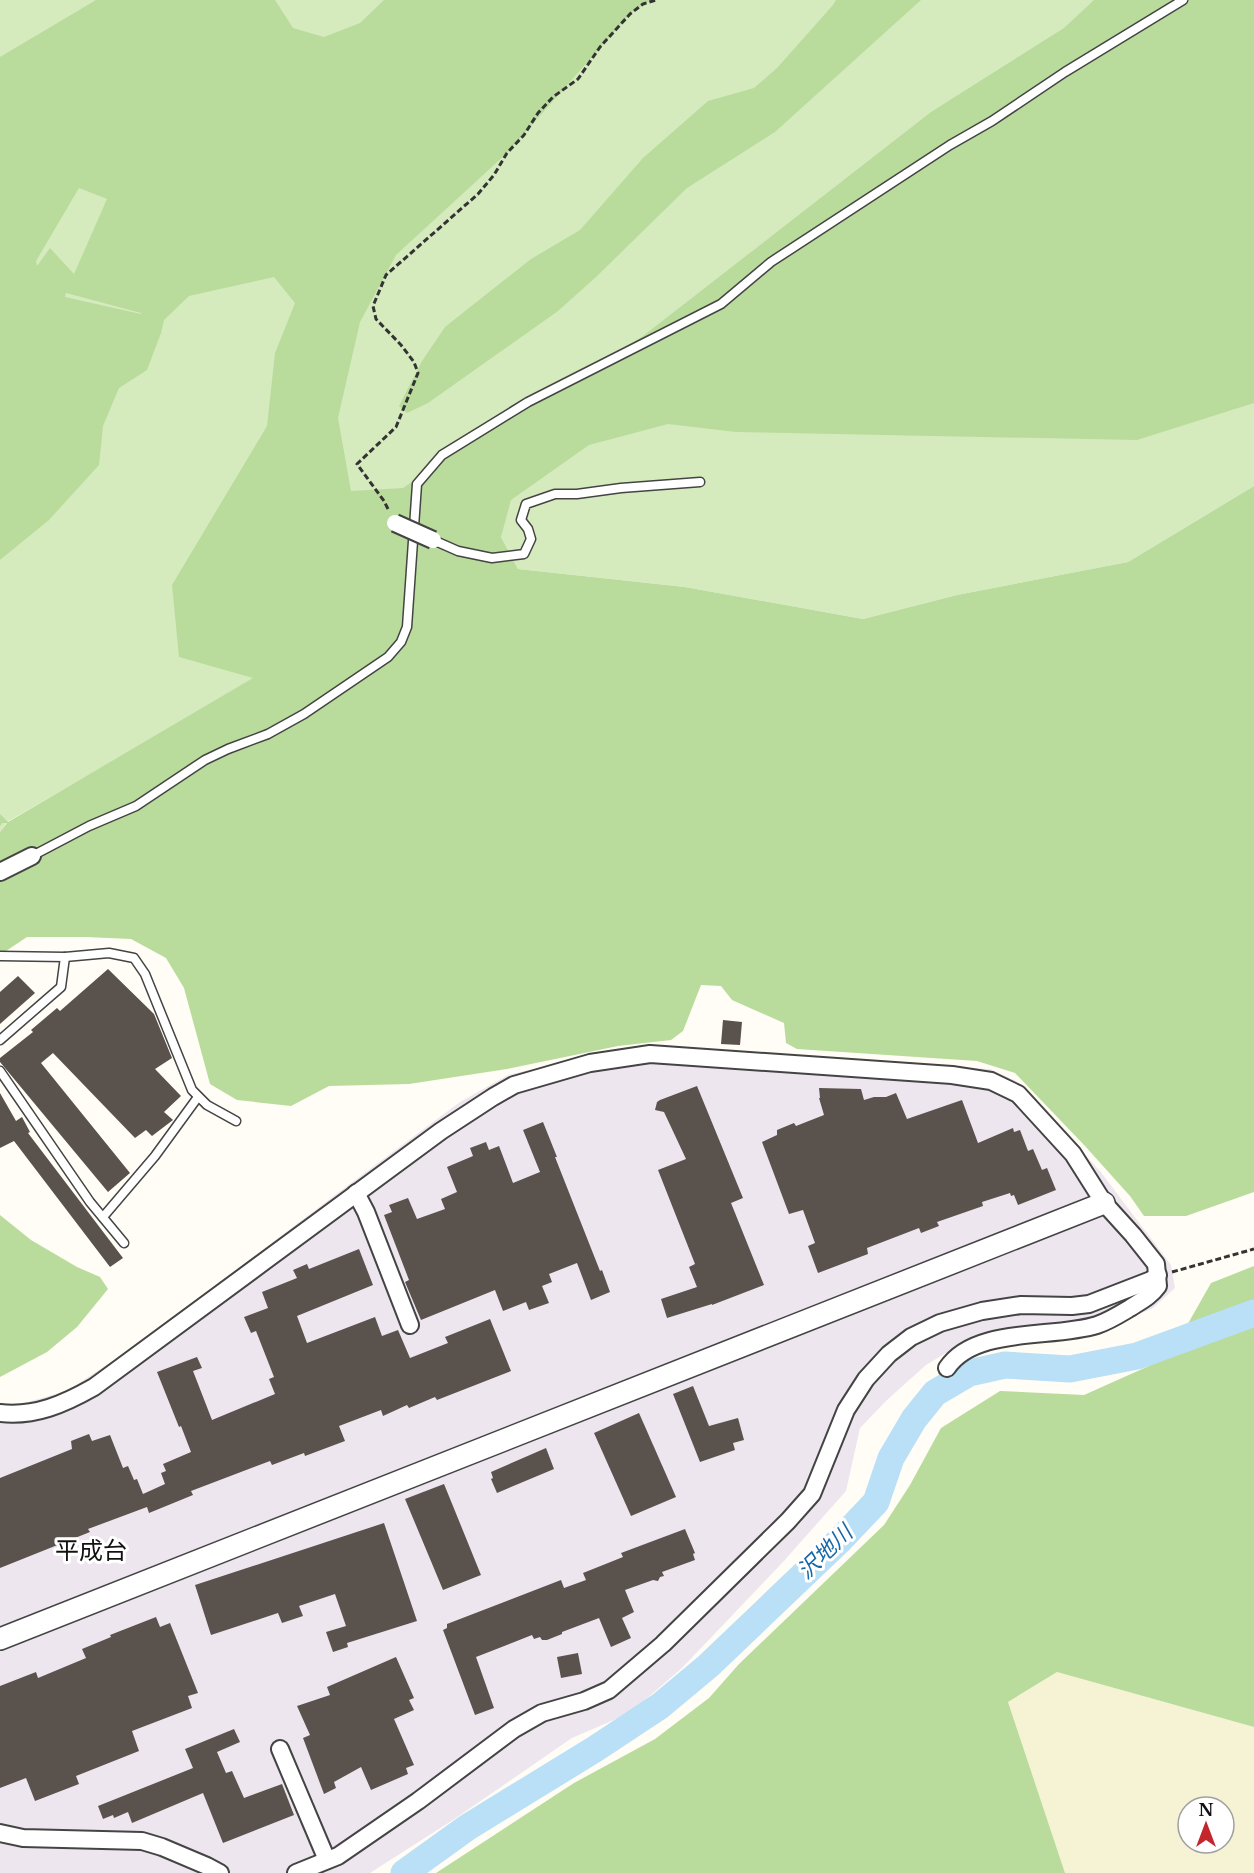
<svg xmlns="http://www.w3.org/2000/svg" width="1254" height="1873" font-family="'Libre Baskerville','Noto Sans JP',serif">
<rect width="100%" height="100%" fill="#fffdf5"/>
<polygon fill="#eee6ef" points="657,1045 713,1052 990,1069 1016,1081 1100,1171 1171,1265 1175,1288 1153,1308 1101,1330 1018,1331 966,1341 926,1365 887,1400 860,1428 846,1491 783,1562 682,1668 630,1713 572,1738 453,1820 370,1873 0,1873 0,1404 24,1403 67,1391 143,1341 339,1192 460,1102 508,1075 580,1058"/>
<path fill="#f6f3d4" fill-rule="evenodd" d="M1057,1672l197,55v146h-189l-57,-171zM1188,1807h36v36h-36z"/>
<polygon fill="#d5ebbd" points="0,0 1254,0 1254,486 1128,562 957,595 863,619 685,587 518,569 501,537 7,822 0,832"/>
<g fill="#b9dc9c" fill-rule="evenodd">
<path d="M96,0h179l18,28 31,9 36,-14 24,-23h267l-21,14 -123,139 -111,102 -36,67 -22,96 13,73 52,-3 60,-41 180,-111 288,-224 133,-84 30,-28h160v403l-117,37 -401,-8 -68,-8 -79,21 -78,55 -10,37 17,32 167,18 178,32 94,-24 171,-33 126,-76v706l-68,24h-42l-14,-20 -45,-50 -70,-73 -38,-12 -180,-12 -11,-6 -2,-20 -52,-23 -11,-14 -20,-1 -18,46 -12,9 -53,6 -111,23 -98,15 -80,2 -38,20 -54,-6 -27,-16 -26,-96 -18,-30 -35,-19 -45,-2h-59l-27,18v-123l7,-9h-5l-2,3v-12l8,8 245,-144 -74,-21 -7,-72 95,-159 8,-73 20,-50 -21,-26 -85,19 -25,24 -3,13 -14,37 -28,18 -16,38 -4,39 -50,55 -49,40v-503zM79,188l28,11 -33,75 -24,-26 -13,18 -1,-5zM66,293l75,20v1l-76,-17z"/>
<polygon points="836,0 921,0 775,132 687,188 596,277 558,311 428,403 407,413 399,406 422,361 445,327 531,259 580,230 643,158 708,101 754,88 777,68 833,5"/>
<polygon points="0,1215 31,1240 77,1267 100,1277 108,1289 77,1327 47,1352 0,1377"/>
<polygon points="1254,1266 1254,1727 1057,1672 1008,1702 1065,1873 436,1873 574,1783 655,1739 709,1698 739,1664 884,1525 910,1485 941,1428 1000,1391 1084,1395 1169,1357 1211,1283"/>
</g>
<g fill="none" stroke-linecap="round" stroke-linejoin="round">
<polyline stroke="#b9e0f7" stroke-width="27" points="404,1873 468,1827 595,1749 660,1706 708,1666 840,1540 876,1502 891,1458 914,1419 935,1393 969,1373 1005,1365 1070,1369 1137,1356 1254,1313"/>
</g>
<g fill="#5a524d">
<polygon points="108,969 154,1014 172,1058 155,1069 181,1096 164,1112 173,1120 152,1136 146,1130 135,1138 53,1053 41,1063 130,1173 108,1192 0,1062 0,1058 33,1032 31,1030 57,1008 60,1011"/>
<polygon points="18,976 35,993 0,1024 0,992"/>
<polygon points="723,1020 742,1022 740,1045 721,1044"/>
<polygon points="697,1086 743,1198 731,1203 764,1285 712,1305 712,1304 667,1318 661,1299 697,1287 689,1267 695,1264 658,1170 686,1159 664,1112 655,1110 657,1102 660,1100"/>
<polygon points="819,1088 861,1089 864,1100 874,1097 886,1097 896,1093 907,1119 962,1100 978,1143 1013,1128 1014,1132 1020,1130 1028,1151 1033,1149 1042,1170 1047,1168 1056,1190 1018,1205 1014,1195 1011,1196 1010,1193 982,1202 983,1206 937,1222 939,1226 921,1233 919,1228 867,1248 868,1254 818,1273 808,1246 815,1243 803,1210 789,1214 762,1142 777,1135 777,1130 794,1123 796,1126 824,1115 819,1098 820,1098"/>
<polygon points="0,1093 16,1121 22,1117 30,1132 28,1133 123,1258 110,1267 14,1141 0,1148"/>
<polygon points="543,1122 557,1157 555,1157 600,1271 602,1270 610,1292 591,1300 577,1263 549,1274 552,1282 542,1286 549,1303 529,1310 526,1302 503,1311 495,1290 421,1320 405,1282 409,1280 384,1215 392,1212 389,1205 408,1198 417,1219 445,1209 441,1199 457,1192 447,1167 473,1156 470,1148 486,1142 489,1150 499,1146 513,1183 540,1172 523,1130"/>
<polygon points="359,1249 373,1285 297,1316 307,1343 375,1317 382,1336 398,1330 410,1358 448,1343 445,1337 490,1319 511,1371 437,1400 435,1397 409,1408 407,1405 383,1416 381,1410 339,1426 345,1441 305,1456 304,1453 272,1465 270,1461 191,1491 193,1495 149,1513 147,1507 88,1529 90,1532 0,1568 0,1478 72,1449 71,1441 89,1434 92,1441 110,1435 123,1468 128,1466 134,1480 137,1479 143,1494 165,1484 161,1473 166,1471 163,1464 191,1452 181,1426 179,1427 157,1372 197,1357 202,1368 193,1371 212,1420 275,1394 269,1379 274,1377 256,1331 251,1333 244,1317 268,1308 262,1292 297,1278 293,1270 307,1264 309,1269"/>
<polygon points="693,1386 709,1426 738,1418 744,1440 733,1443 735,1450 700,1462 673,1394"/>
<polygon points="639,1413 676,1497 631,1516 594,1433"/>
<polygon points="546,1448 554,1469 497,1493 491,1479 493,1478 491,1472"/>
<polygon points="444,1484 481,1575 443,1590 405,1499"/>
<polygon points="384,1523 417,1621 347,1643 348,1647 333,1652 326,1632 346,1626 335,1594 299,1606 303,1616 282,1623 278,1613 211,1635 195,1585"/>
<polygon points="685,1529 695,1553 693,1554 695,1560 662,1572 664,1576 660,1577 658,1581 653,1580 625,1590 634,1612 622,1618 631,1638 611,1647 599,1618 562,1632 562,1634 547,1640 542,1640 540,1637 534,1639 532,1635 476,1657 494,1708 475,1715 443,1630 447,1628 447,1624 561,1580 564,1588 586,1580 583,1573 623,1557 621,1553"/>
<polygon points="156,1617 160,1627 170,1623 198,1693 188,1696 192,1708 132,1731 139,1751 76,1776 79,1784 35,1801 26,1778 0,1788 0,1686 36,1672 38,1678 86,1658 82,1649 111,1637 110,1635"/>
<polygon points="578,1653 582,1674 561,1678 557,1657"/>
<polygon points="396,1657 414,1698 409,1700 414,1710 394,1719 414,1765 406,1768 408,1774 371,1790 361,1767 334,1782 336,1788 324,1794 303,1738 310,1735 297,1706 330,1695 327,1687"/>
<polygon points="234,1729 240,1742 217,1752 226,1773 232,1771 244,1798 282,1784 294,1815 223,1843 203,1793 132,1823 128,1812 114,1818 113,1815 103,1819 98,1806 193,1768 185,1749"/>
</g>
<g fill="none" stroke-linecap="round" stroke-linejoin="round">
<g stroke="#444" stroke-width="11">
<g id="service">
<polyline points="433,540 458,551 492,558 524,554 531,539 528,529 521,520 526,504 555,494 577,494 621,488 700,482"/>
<polyline points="32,856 89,826 136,806 205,760 228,749 268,734 304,714 388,657 401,642 407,627 417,484 442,455 528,402 721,304 771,262 950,145 992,121 1065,72 1183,0"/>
<polyline points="0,956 65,957 61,987 0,1040"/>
<polyline points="65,957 109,953 134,958 145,974 192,1090 207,1105 236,1121"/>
<polyline points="0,1071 90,1202 124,1243"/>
<polyline points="103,1217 155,1156 198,1097"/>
</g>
</g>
<g stroke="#444" stroke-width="20">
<g id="minor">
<polyline points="0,872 32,856"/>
<polyline points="356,1193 366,1212 410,1325"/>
<path d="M0,1413c35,4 64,-9 94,-26l347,-256 52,-34 21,-12 76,-22 60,-9 302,21 39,6 27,13 55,60 31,49 29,32 23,29 2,22c-7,10 -17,15 -28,22 -10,6 -21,13 -33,17 -44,14 -122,1 -150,43"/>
<polyline points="280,1749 327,1860"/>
<polyline points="0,1833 23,1838 142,1841 162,1847 207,1866 220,1873"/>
<polyline points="296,1873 338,1856 418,1801 514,1729 542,1713 584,1701 609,1690 663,1644 788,1521 812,1494 846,1410 866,1379 889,1354 911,1337 940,1323 982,1311 1021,1305 1072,1306 1089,1304 1151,1280 1158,1275"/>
</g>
</g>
<g stroke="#444" stroke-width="24">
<polyline id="tertiary" points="0,1639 1104,1203"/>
</g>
<g stroke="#333" stroke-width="3" stroke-dasharray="6 3" stroke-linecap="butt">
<polyline points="388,509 384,501 357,464 396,427 418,373 414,362 401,345 376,319 373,306 386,275 478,194 494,175 507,153 524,135 538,113 553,97 578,79 600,47 630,14 643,4 656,0"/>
<polyline points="1172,1272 1254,1249"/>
</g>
<use href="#service" stroke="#fff" stroke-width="8"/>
<use href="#minor" stroke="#fff" stroke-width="16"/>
<use href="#tertiary" stroke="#fff" stroke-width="21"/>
<g stroke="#444" stroke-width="20" stroke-linecap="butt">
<polyline id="minor-bridge" points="395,523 433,540"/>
</g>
<use href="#minor-bridge" stroke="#fff" stroke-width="16"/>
</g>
<g text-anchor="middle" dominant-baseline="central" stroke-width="6" stroke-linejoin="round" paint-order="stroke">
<g font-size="22" font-style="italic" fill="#1768a6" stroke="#fff">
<text transform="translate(825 1552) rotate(-44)">沢地川</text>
</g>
<g font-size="24" fill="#111" stroke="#fff">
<text x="91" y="1550">平成台</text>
</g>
</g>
<g transform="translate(1206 1825)"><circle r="28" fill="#ffffff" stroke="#a0a0a0" stroke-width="1.5"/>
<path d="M0-4.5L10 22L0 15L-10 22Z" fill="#c4262e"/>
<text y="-9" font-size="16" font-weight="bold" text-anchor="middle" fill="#111111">N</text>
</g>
</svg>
